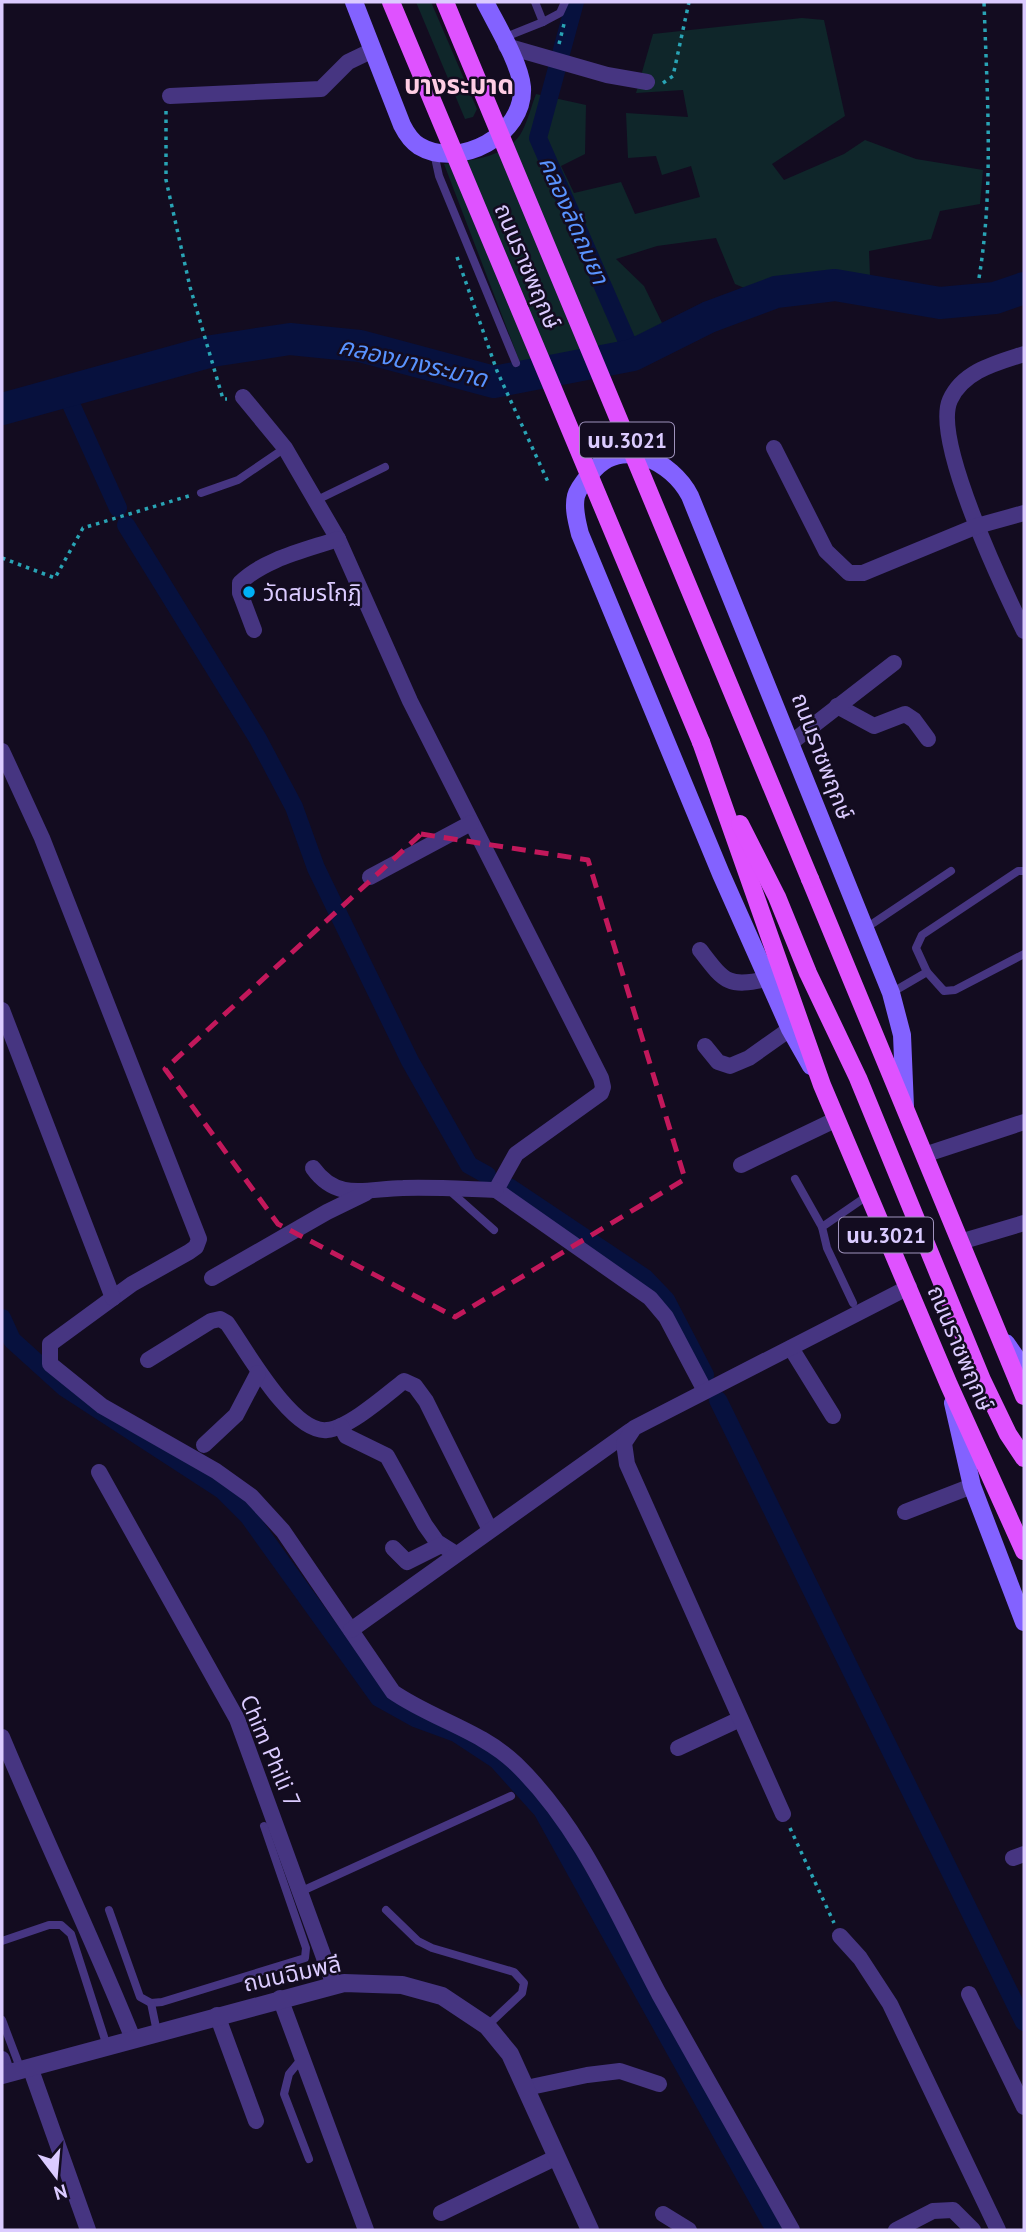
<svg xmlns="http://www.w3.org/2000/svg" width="1026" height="2232" font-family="'PT Sans','Noto Sans Thai',sans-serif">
<rect width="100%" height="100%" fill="#130c20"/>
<g fill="#0f262a">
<polygon points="416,2 431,2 477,109 473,117 465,119"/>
<path d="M802,18l22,2 21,96 -73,48 12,16 60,-26 21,-14 51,19 67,11 -3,34 -40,7 -9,28 -62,12 1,25 -90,9 -26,7 -19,-8 -19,-46 -59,8 -41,13 28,27 20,41 -25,15 -115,31 -80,-209c24,-3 60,-6 76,-29 7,-11 11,-28 16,-41l50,11 -1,49 -24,12 13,27 47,-11 14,32 65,-17 -9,-31 -29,9 -6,-19 -28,2 -2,-45 62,4 -5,-27 -47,3 17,-59z"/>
</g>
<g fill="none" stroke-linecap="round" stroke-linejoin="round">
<g stroke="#07113e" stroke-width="18">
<polyline points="575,2 538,138 633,355"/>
<polyline points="65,391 118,508"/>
<polyline points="126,525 258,739 294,807 316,868 410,1061 469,1165 487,1175"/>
<polyline points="509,1187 645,1278 666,1300 705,1375"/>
<polyline points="2,1318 12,1340 65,1388 222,1490 249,1517 379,1698 415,1718 456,1733 497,1760 542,1810 775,2230"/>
<polyline points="718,1400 1024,2022"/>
</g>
<polyline stroke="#07113e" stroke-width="32" points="2,409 212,351 290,339 360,346 494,382 633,355 709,317 776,292 835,285 940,303 995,298 1024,288"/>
<g stroke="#29a4b5" stroke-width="3.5" stroke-dasharray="3.5 5" stroke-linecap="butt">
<polyline points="559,44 564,24"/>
<polyline points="663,83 673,76 689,2"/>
<polyline points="166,111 166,180 190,287 223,399 227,399"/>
<polyline points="457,257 497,371 549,484"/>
<path d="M979,278c15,-91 8,-184 5,-276"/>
<polyline points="2,558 55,578 83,528 192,495"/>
<polyline points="790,1828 834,1923"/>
</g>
<g stroke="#463581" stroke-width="8">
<polyline points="535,2 543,22 560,13 565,2"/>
<polyline points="503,38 543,22"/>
<polyline points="434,153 439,176 516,363"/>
<polyline points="201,493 238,480 285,448"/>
<polyline points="317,500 385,467"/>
<polyline points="866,928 951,871"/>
<polyline points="927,972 916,948 922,935 1018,871 1024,871"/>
<polyline points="891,993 927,972 944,991 955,990 1024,954"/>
<polyline points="795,1179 822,1227"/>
<polyline points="450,1191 494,1230"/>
<polyline points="853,1303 827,1248 822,1227 870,1194"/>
<polyline points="302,1891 511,1796"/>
<polyline points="109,1910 140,1997 151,2003 162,2002 305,1958 306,1948 264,1826"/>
<polyline points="386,1910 418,1941 432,1948 514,1972 524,1983 522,1993 487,2026"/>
<polyline points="2,1941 49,1925 61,1925 71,1934 107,2046"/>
<polyline points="151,2003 157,2032"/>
<polyline points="2,2020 21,2070"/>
<polyline points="303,2057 289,2074 284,2094 309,2159"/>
</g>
<g stroke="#463581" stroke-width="16">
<polyline points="506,46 607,75 647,82"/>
<polyline points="170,96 321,89 348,62 373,50"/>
<path d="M1024,354c-28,9 -61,17 -74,46 -18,40 54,190 74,231"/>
<polyline points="243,397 285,448 338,539 410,701 601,1078 603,1087 601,1093 516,1154 496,1190 650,1298 666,1317 705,1391"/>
<polyline points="774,448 826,551 849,573 863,573 977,526 1024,513"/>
<path d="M254,630l-14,-37v-10c24,-24 66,-33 98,-44"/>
<polyline points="837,706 874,726 905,714 914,720 928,739"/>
<polyline points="792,742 894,663"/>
<path d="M2,751l40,87 157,401 -3,8 -7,5 -57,32 -82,60v20l52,42 114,65 35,25 32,35 110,161c39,27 89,39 123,72 66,64 101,151 143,230 44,79 89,157 133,236"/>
<polyline points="370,877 471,823"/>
<path d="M700,950c24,31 27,38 67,29"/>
<polyline points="2,1010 113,1298"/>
<polyline points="705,1046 718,1062 730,1066 749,1058 790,1029"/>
<polyline points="924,1155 1024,1122"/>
<polyline points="741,1165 837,1119"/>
<path d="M313,1168c25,35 56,20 90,20 31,-1 62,1 93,2"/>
<polyline points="960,1242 1024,1223"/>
<polyline points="212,1278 327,1212 366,1193"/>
<polyline points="791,1348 833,1416"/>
<path d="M148,1360l63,-39 9,-2 7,4c18,25 65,111 100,107 22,-2 59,-35 77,-49l11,5 11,15 64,129"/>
<polyline points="341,1426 346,1436 387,1456 425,1525 437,1542 456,1554"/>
<polyline points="204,1445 236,1415 258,1373"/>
<polyline points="99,1472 237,1719 334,1985"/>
<polyline points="905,1512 972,1486"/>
<polyline points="393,1548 407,1562 441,1545"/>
<polyline points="351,1630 630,1431"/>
<path d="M2,1737c42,101 90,200 131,302"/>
<polyline points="678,1748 740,1719"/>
<polyline points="783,1814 627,1464 624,1443 634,1428 909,1287"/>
<polyline points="1013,1858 1024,1854"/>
<polyline points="840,1936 860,1958 890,2004 998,2230"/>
<polyline points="969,1994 1024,2107"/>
<polyline points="280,1998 366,2230"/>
<polyline points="217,2015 256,2121"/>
<polyline points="2,2059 7,2074"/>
<polyline points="30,2067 88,2230"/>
<polyline points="526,2088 587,2075 620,2071 659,2084"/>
<polyline points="441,2213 557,2157"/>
<polyline points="663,2214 689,2230"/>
<polyline points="896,2230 933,2211 953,2210 973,2230"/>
</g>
<polyline stroke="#463581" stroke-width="18" points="2,2075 344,1983 402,1985 442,1996 487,2026 510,2054 590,2230"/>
<g stroke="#8362ff" stroke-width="18">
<path d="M354,2l48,123c4,8 9,16 17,21 40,24 106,-11 103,-59 -2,-24 -26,-63 -37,-85"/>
<path d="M811,1066l-21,-37 -69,-155 -141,-340c-3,-12 -7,-26 -4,-38 2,-8 10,-17 15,-23 30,-38 81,-12 99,23l201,497 11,42 3,72"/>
<polyline points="1006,1343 1024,1369"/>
<polyline points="953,1403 972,1486 1024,1622"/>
</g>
<g stroke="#df52ff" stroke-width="18">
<polyline points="701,742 822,1085 949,1385 1024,1551"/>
<polyline points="740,824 777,897 808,973 858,1078 982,1380 1008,1434 1024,1458"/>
<polyline points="810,879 1024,1396"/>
</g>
<g stroke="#df52ff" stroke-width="18">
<polyline points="391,2 701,742"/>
<polyline points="445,2 810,879"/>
</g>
</g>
<path fill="none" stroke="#c2185b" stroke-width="5" stroke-dasharray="14 9" stroke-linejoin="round" d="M421,834l167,26 97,319 -230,138 -177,-93 -113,-155z"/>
<circle fill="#00b0f6" stroke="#130c20" stroke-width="2.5" cx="249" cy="592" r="7"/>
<g text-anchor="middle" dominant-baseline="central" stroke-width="5" stroke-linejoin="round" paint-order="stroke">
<g fill="#130c20" stroke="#9f92bc" stroke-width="2">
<rect x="580" y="422.5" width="94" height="35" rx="5"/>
<rect x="839" y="1217.5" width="94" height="35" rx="5"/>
</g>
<g font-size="21" font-weight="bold" fill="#dbcbff">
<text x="627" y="440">นบ.3021</text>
<text x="886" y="1235">นบ.3021</text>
</g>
<g font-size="23" fill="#dbcbff" stroke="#130c20">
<text transform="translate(528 266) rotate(67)">ถนนราชพฤกษ์</text>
<text transform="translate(823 756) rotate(69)">ถนนราชพฤกษ์</text>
<text transform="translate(961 1348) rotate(67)">ถนนราชพฤกษ์</text>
<text transform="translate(271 1751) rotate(67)">Chim Phili 7</text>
<text transform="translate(292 1973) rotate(-12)">ถนนฉิมพลี</text>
</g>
<g font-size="23" fill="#dbcbff" stroke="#130c20" text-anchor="start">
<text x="263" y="592">วัดสมรโกฏิ</text>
</g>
<g font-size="24" font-style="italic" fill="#5993ff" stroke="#130c20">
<text transform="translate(574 220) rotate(66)">คลองลัดถมยา</text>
<text transform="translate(413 362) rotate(13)">คลองบางระมาด</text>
</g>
<g font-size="26" font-weight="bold" fill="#ffcde4" stroke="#130c20">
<text x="459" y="84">บางระมาด</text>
</g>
</g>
<rect width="1026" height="2232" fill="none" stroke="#dbcbff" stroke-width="7"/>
<g transform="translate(56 2176) rotate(164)" stroke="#130c20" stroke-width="5" paint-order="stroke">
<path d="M0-5L12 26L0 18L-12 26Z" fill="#dbcbff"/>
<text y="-10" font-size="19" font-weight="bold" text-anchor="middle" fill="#dbcbff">N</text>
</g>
</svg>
